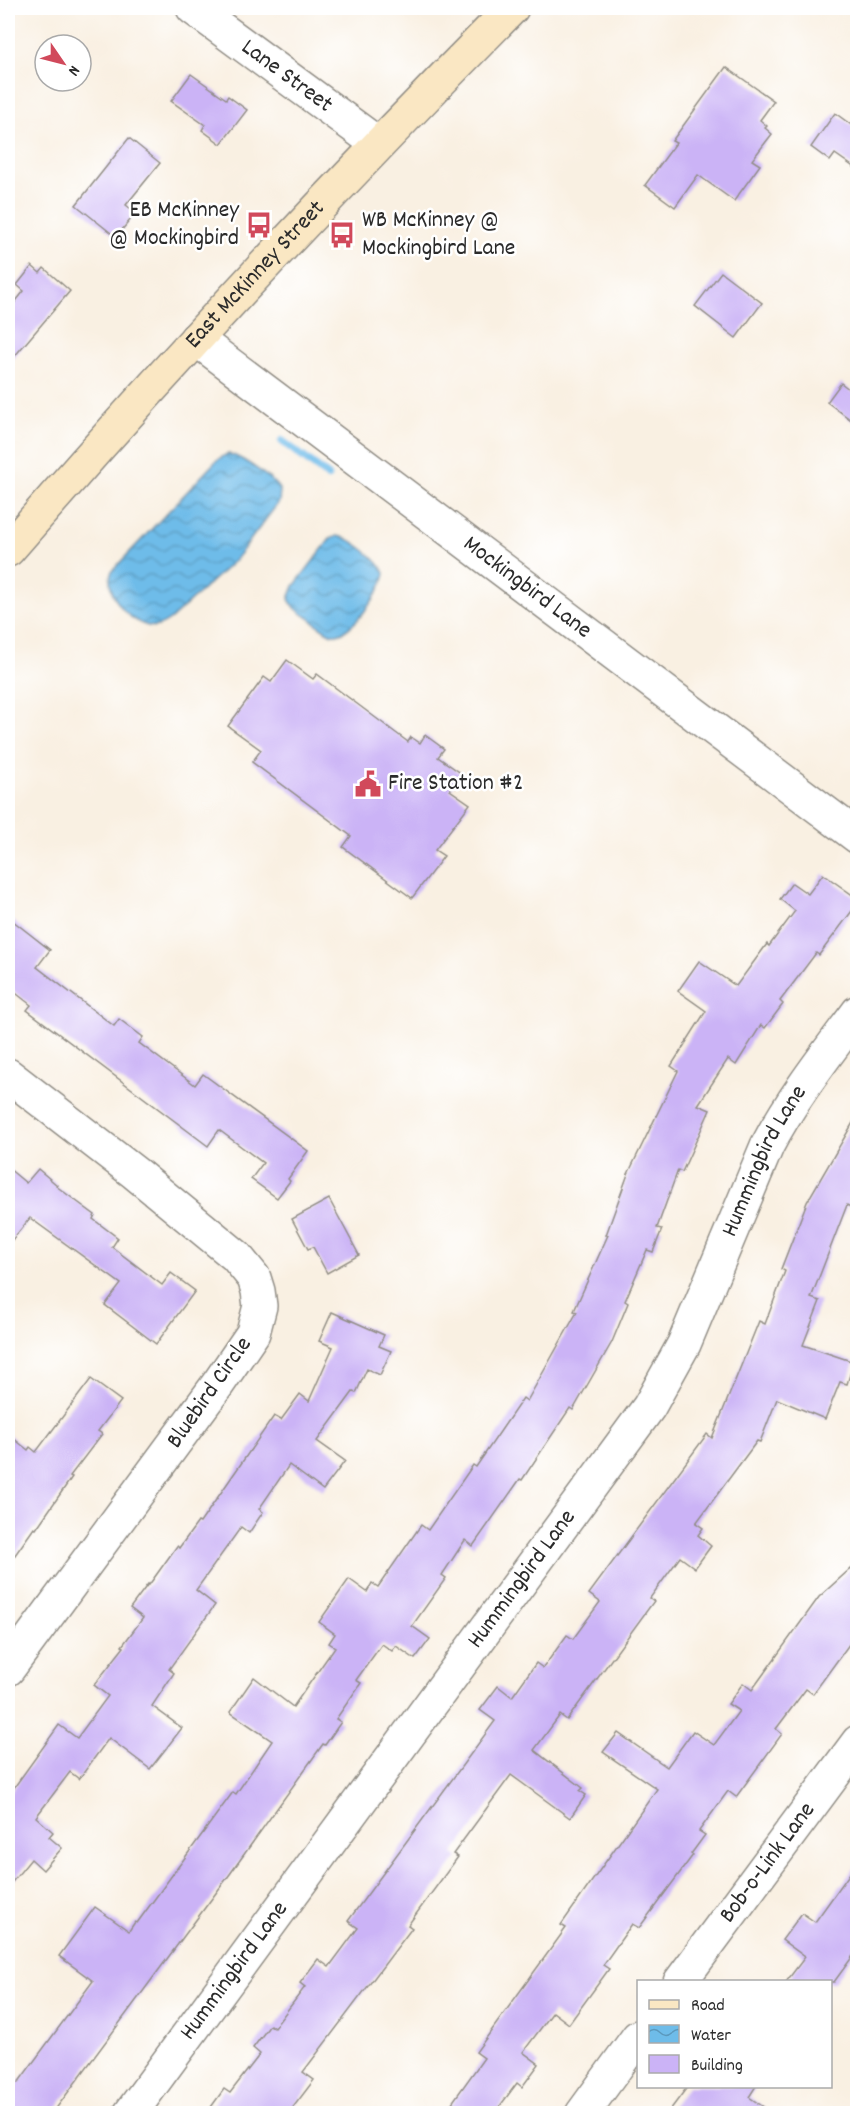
<svg xmlns="http://www.w3.org/2000/svg" width="865" height="2121" font-family="Dekko,sans-serif">
<defs>
<pattern id="water-waves" width="16" height="10" patternUnits="userSpaceOnUse" patternTransform="scale(1.5)"><rect width="16" height="10" fill="#6ebce9"/><path d="M0 5q4-4 8 0t8 0" fill="none" stroke="#5b99bd"/></pattern>
</defs>
<rect width="100%" height="100%" fill="#fff"/>
<filter id="ink" filterUnits="userSpaceOnUse"><feTurbulence type="fractalNoise" baseFrequency=".0167" numOctaves="2"/><feDisplacementMap in="SourceGraphic" scale="12" xChannelSelector="R" yChannelSelector="G"/><feConvolveMatrix kernelMatrix="1 2 1 2 8 2 1 2 1" color-interpolation-filters="sRGB"/></filter>
<filter id="wash" filterUnits="userSpaceOnUse"><feTurbulence type="fractalNoise" baseFrequency=".008" numOctaves="4" result="noise"/><feDisplacementMap in="SourceGraphic" scale="24" xChannelSelector="R" yChannelSelector="G"/><feGaussianBlur stdDeviation="1.35" result="paint"/><feColorMatrix in="noise" values="0 0 0 0 0 0 0 0 0 0 0 0 0 0 0 0 0 1.4 0 .05"/><feComposite in="paint" operator="in"/></filter>
<g filter="url(#wash)">
<rect width="100%" height="100%" fill="#f9f0e2"/>
<g fill="url(#water-waves)" stroke="#4c748a" stroke-width="1.5">
<path d="M227,454c12,0 48,26 53,37l-1,11 -44,58 -64,59c-4,3 -8,6 -13,7 -24,5 -56,-33 -46,-55l105,-111z"/>
<path d="M337,536c15,1 41,24 48,37 -1,15 -34,64 -52,61 -8,-2 -17,-11 -24,-16 -8,-5 -16,-10 -20,-19l5,-13 36,-47z"/>
</g>
<g fill="none" stroke-linecap="round" stroke-linejoin="round">
<polyline stroke="#6ebce9" stroke-width="8" points="282,441 328,476"/>
</g>
<g id="blocks">
<g fill="#cbb3f6">
<polygon points="726,67 774,101 760,120 767,126 765,128 772,134 752,160 760,165 734,201 698,175 675,207 645,185 676,143 672,141"/>
<polygon points="191,74 226,99 228,96 247,110 221,144 202,130 205,125 171,101"/>
<polygon points="835,113 858,130 858,170 835,154 830,161 811,147"/>
<polygon points="129,138 160,163 126,205 136,213 116,237 76,205"/>
<polygon points="32,266 40,273 44,268 70,291 8,364 8,311 24,291 17,285"/>
<polygon points="721,272 762,303 736,338 695,306"/>
<polygon points="841,383 858,396 858,425 827,402"/>
<polygon points="287,660 313,679 317,674 408,742 411,737 420,743 425,735 444,749 438,757 462,774 450,790 470,804 435,850 444,856 412,898 343,847 351,836 252,762 261,750 228,726 264,677 271,682"/>
<polygon points="823,874 858,899 858,903 819,955 816,953 780,1001 783,1004 765,1028 761,1025 736,1065 728,1059 698,1105 710,1110 682,1172 678,1170 657,1228 662,1229 653,1252 647,1250 625,1301 628,1303 612,1342 573,1410 570,1408 522,1480 520,1479 473,1546 465,1540 442,1575 446,1578 412,1626 430,1639 415,1659 396,1646 392,1651 382,1644 356,1680 361,1683 336,1719 341,1722 325,1745 323,1744 230,1874 52,2114 8,2114 8,2076 18,2083 93,1981 59,1956 95,1907 129,1931 135,1922 137,1923 233,1792 236,1794 272,1741 230,1712 254,1677 293,1707 335,1647 329,1643 335,1634 319,1622 349,1579 367,1592 372,1583 378,1587 421,1525 428,1530 473,1465 476,1467 523,1398 527,1401 577,1312 574,1311 608,1235 606,1235 628,1174 678,1071 671,1066 706,1011 678,991 699,961 736,986 767,944 769,946 795,911 780,899 792,883 808,894"/>
<polygon points="8,917 50,950 37,967 114,1026 119,1019 143,1037 139,1043 195,1085 203,1074 308,1151 288,1179 290,1181 277,1198 251,1179 263,1163 219,1130 208,1146 27,1010 31,1005 8,987"/>
<polygon points="858,1114 858,1211 847,1205 811,1298 820,1301 803,1345 854,1362 847,1384 840,1382 825,1419 777,1399 760,1442 757,1441 696,1523 703,1528 698,1535 711,1546 695,1568 680,1557 650,1598 654,1601 567,1720 560,1715 534,1750 583,1788 580,1791 586,1795 570,1818 511,1775 453,1854 458,1857 408,1925 412,1928 303,2072 314,2080 288,2114 206,2114 224,2089 230,2093 260,2054 253,2048 270,2025 274,2028 305,1987 300,1983 318,1959 329,1967 358,1928 348,1921 495,1721 480,1710 498,1686 512,1697 536,1663 543,1668 567,1635 573,1639 600,1602 589,1594 707,1434 712,1438 759,1321 765,1324 785,1271 781,1269 807,1202"/>
<polygon points="8,1168 26,1183 38,1169 57,1185 56,1186 95,1215 93,1219 118,1238 112,1247 162,1285 171,1273 195,1291 156,1344 105,1305 121,1284 30,1218 8,1245"/>
<polygon points="329,1199 359,1255 327,1273 313,1247 308,1249 292,1219"/>
<polygon points="332,1312 384,1335 379,1346 391,1351 380,1375 367,1369 356,1393 353,1392 317,1441 345,1461 323,1490 289,1465 259,1509 263,1512 249,1533 241,1527 196,1590 215,1605 169,1669 174,1673 152,1706 182,1728 150,1769 109,1738 79,1779 70,1772 36,1817 53,1832 49,1837 62,1848 43,1870 31,1859 8,1887 8,1796 59,1725 77,1738 108,1696 94,1685 124,1647 122,1646 143,1618 130,1608 148,1584 149,1585 177,1546 179,1548 198,1522 200,1523 274,1416 281,1420 300,1394 309,1401 333,1347 319,1341"/>
<polygon points="91,1379 121,1401 98,1431 102,1434 70,1476 72,1477 36,1529 34,1528 8,1565 8,1434 28,1450 30,1447 36,1452"/>
<polygon points="858,1562 858,1632 813,1694 806,1689 776,1729 782,1734 736,1797 728,1791 699,1831 705,1835 691,1854 693,1855 639,1928 632,1924 603,1965 609,1969 569,2024 553,2012 523,2052 539,2064 522,2087 517,2083 494,2114 444,2114 484,2058 476,2052 566,1928 561,1925 657,1789 603,1752 618,1733 667,1767 693,1731 714,1745 739,1711 728,1704 743,1683 752,1690 819,1597"/>
<polygon points="858,1862 858,1949 834,1982 786,1982 805,1957 782,1940 802,1913 815,1922"/>
<polygon points="688,2086 756,2086 749,2097 774,2114 667,2114"/>
</g>
</g>
</g>
<g filter="url(#ink)">
<use href="#blocks" fill-opacity="0" stroke="#928e86" stroke-width="1.5"/>
<g fill="none" stroke-linecap="round" stroke-linejoin="round">
<g stroke="#928e86" stroke-width="36">
<g id="minor">
<path id="s1" d="M193,8l185,136"/>
<polyline points="8,1075 135,1173 236,1256 254,1278 258,1291 260,1306 253,1333 218,1384 8,1669"/>
<path id="s2" d="M680,1982l178,-240"/>
<path id="s3" d="M130,2114l519,-707 35,-63 83,-198c25,-48 59,-91 91,-134"/>
<polyline points="582,2114 638,2037"/>
</g>
</g>
<g stroke="#928e86" stroke-width="36">
<g id="tertiary">
<path id="s4" d="M196,339l662,498"/>
</g>
</g>
<g stroke="#928e86" stroke-width="36">
<g id="secondary">
<path id="s5" d="M8,550c162,-187 331,-367 504,-542"/>
</g>
</g>
<use href="#minor" stroke="#fff" stroke-width="33"/>
<use href="#tertiary" stroke="#fff" stroke-width="33"/>
<use href="#secondary" stroke="#fae7c3" stroke-width="33"/>
</g>
</g>
<defs>
<g id="bus-bare" transform="scale(2.07)"><path d="M-5-6H5V4H4V6H2V4H-2V6H-4V4H-5ZM-3.5-4V0h7V-4ZM-3.5 1.2v1.5H-2V1.2ZM2 1.2v1.5H3.5V1.2Z" fill="#d1495b" stroke="#fff" stroke-width="2.5" paint-order="stroke"/></g>
<g id="civic-bare" transform="scale(2.07)"><path d="M-.6-6.5H3V-4.5H.6V-3L4-1V1h2V6H-6V1h2V-1L-.6-3ZM-1.2 2.5V6h2.4V2.5Z" fill="#d1495b" stroke="#fff" stroke-width="2.5" paint-order="stroke"/></g>
</defs>
<g fill-rule="evenodd">
<use href="#bus-bare" x="259" y="225"/>
<use href="#bus-bare" x="342" y="235"/>
<use href="#civic-bare" x="368" y="784"/>
</g>
<g text-anchor="middle" dominant-baseline="central" stroke-width="5" stroke-linejoin="round" paint-order="stroke">
<g font-size="24" fill="#2b2b2b" stroke="#fff">
<text stroke="none"><textPath href="#s1" startOffset="116">Lane Street</textPath></text>
<text stroke="none"><textPath href="#s5" startOffset="370">East McKinney Street</textPath></text>
<text stroke="none"><textPath href="#s4" startOffset="414">Mockingbird Lane</textPath></text>
<text stroke="none"><textPath href="#s3" startOffset="1149">Hummingbird Lane</textPath></text>
<text transform="translate(210 1393) rotate(-55)">Bluebird Circle</text>
<text stroke="none"><textPath href="#s3" startOffset="663">Hummingbird Lane</textPath></text>
<text stroke="none"><textPath href="#s2" startOffset="148">Bob-o-Link Lane</textPath></text>
<text stroke="none"><textPath href="#s3" startOffset="177">Hummingbird Lane</textPath></text>
</g>
<g font-size="24" fill="#2b2b2b" stroke="#fff" text-anchor="start">
<text x="239" y="211" text-anchor="end">EB McKinney<tspan x="239" dy="28">@ Mockingbird</tspan></text>
<text x="362" y="221">WB McKinney @<tspan x="362" dy="28">Mockingbird Lane</tspan></text>
<text x="388" y="784">Fire Station #2</text>
</g>
</g>
<rect width="865" height="2121" fill="none" stroke="#fff" stroke-width="30"/>
<rect x="637" y="1980" width="195" height="108" fill="#ffffff" stroke="#aaaaaa" stroke-width="1.5"/>
<rect x="649" y="2000" width="30" height="9" fill="#fae7c3" stroke="#aaaaaa" stroke-width="1.5"/>
<text x="691" y="2010" font-size="18" fill="#2b2b2b">Road</text>
<rect x="649" y="2025" width="30" height="18" fill="url(#water-waves)" stroke="#aaaaaa" stroke-width="1.5"/>
<text x="691" y="2040" font-size="18" fill="#2b2b2b">Water</text>
<rect x="649" y="2055" width="30" height="18" fill="#cbb3f6" stroke="#aaaaaa" stroke-width="1.5"/>
<text x="691" y="2070" font-size="18" fill="#2b2b2b">Building</text>
<g transform="translate(63 63) rotate(125)"><circle r="28" fill="#ffffff" stroke="#aaaaaa" stroke-width="1.5"/>
<path d="M0-4.5L10 22L0 15L-10 22Z" fill="#d1495b"/>
<text y="-9" font-size="16" font-weight="bold" text-anchor="middle" fill="#2b2b2b">N</text>
</g>
</svg>
